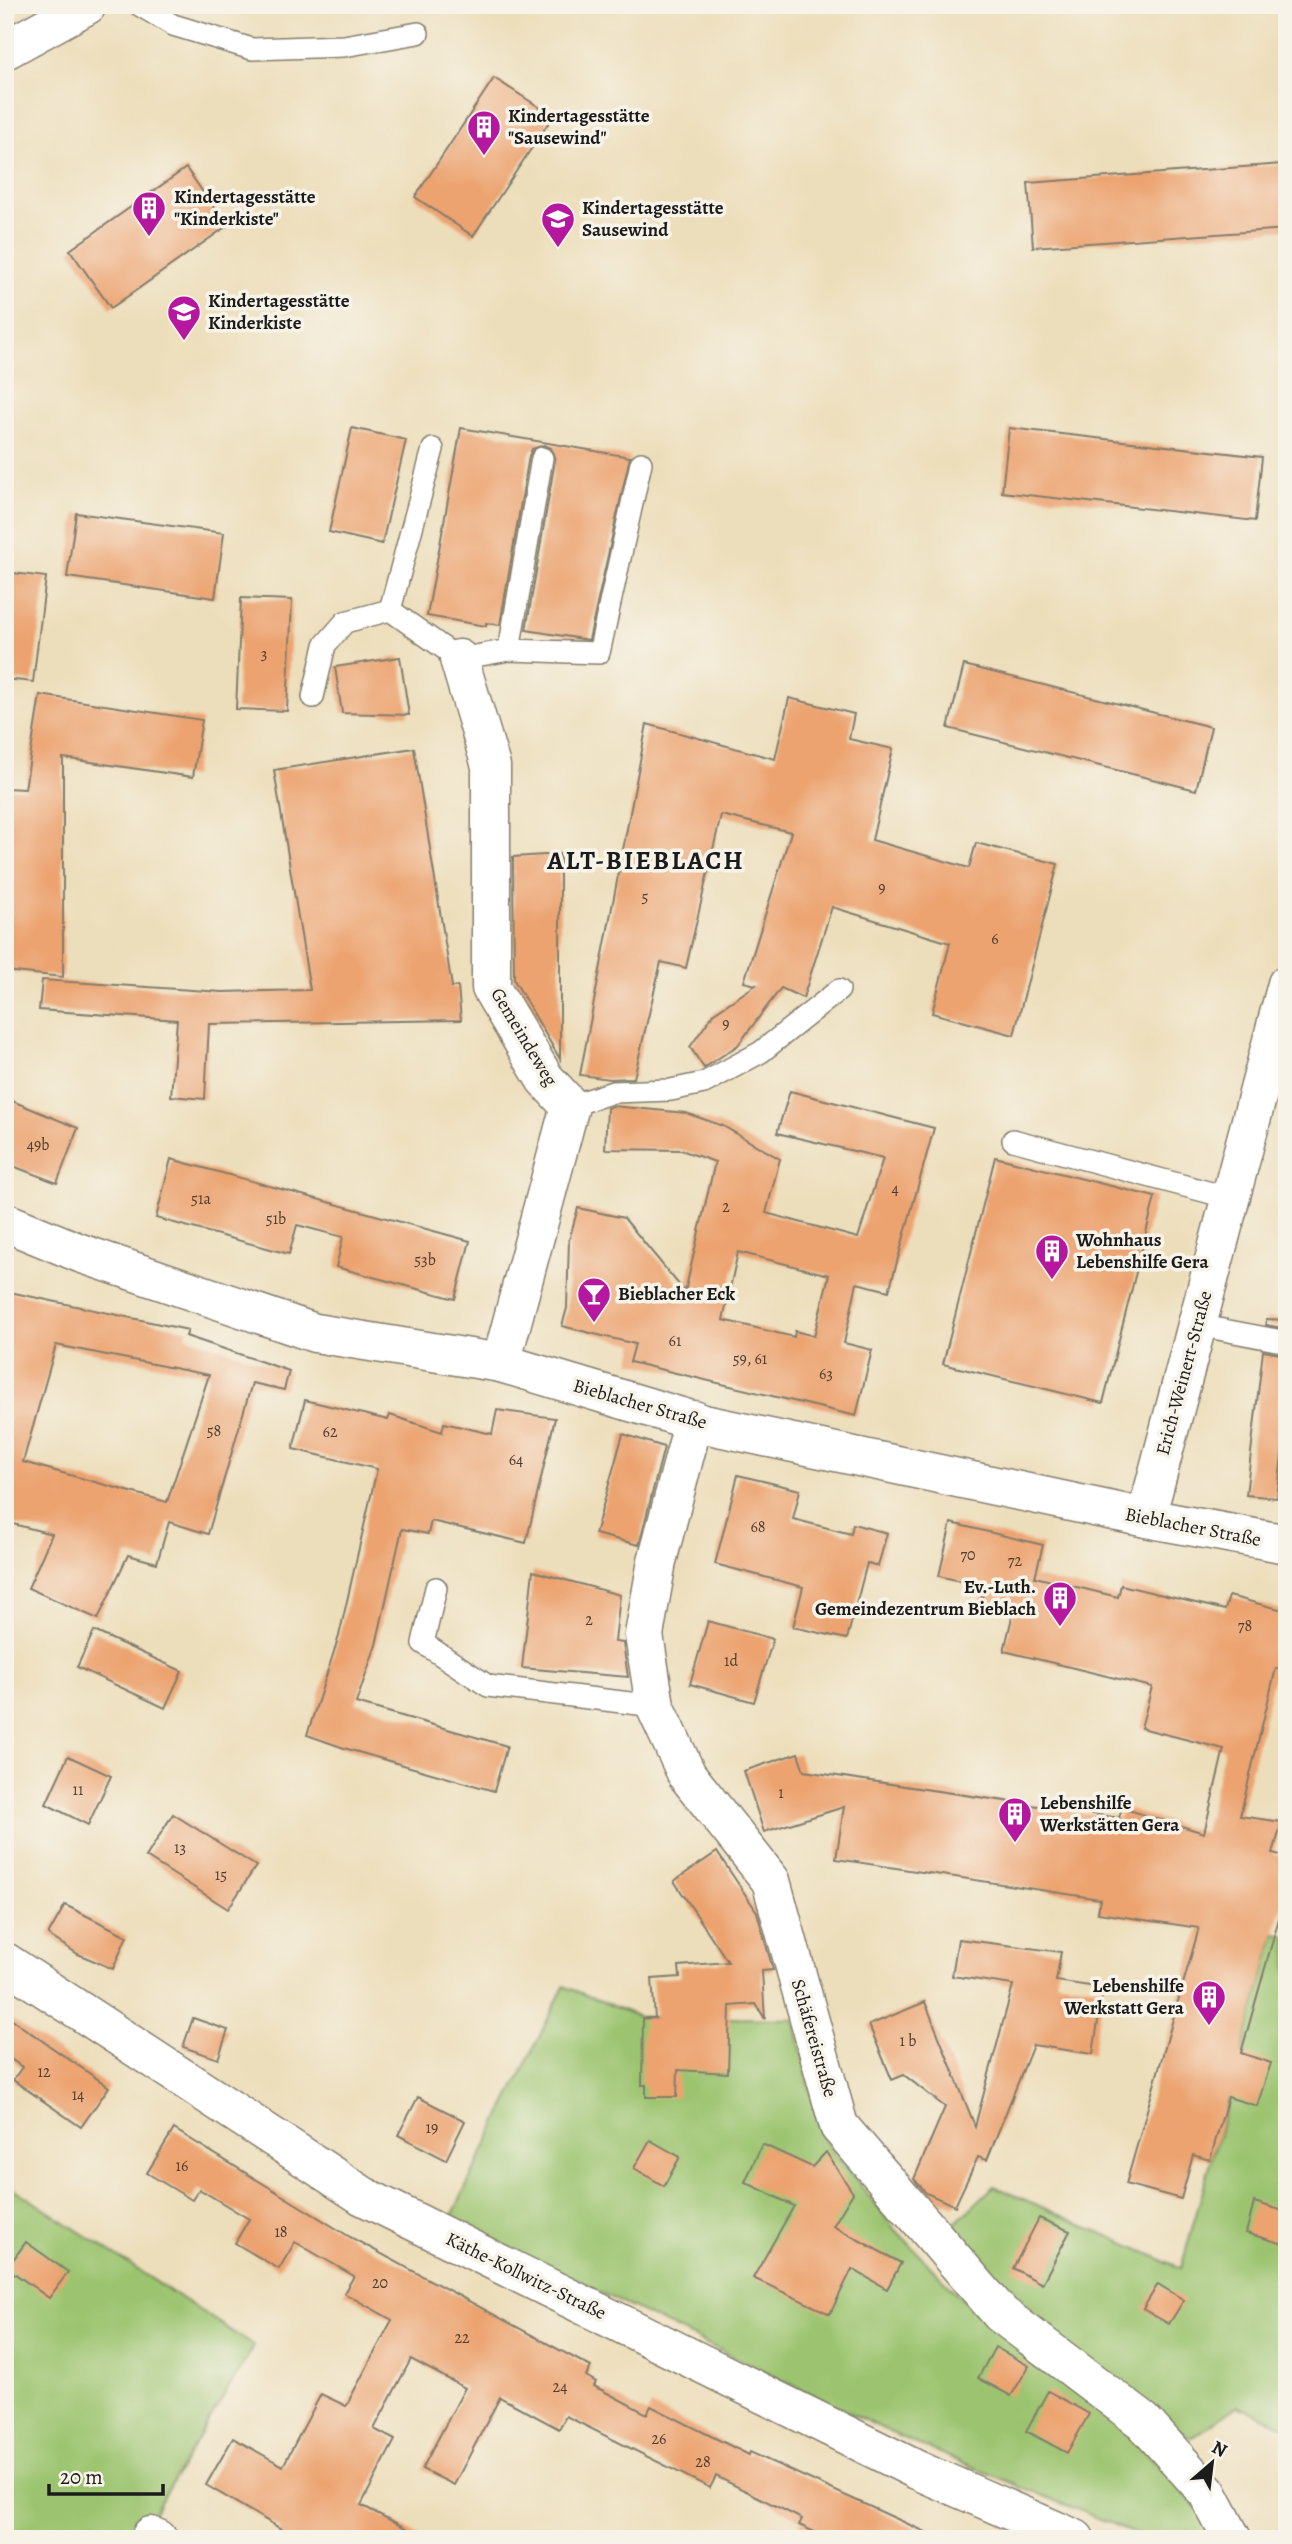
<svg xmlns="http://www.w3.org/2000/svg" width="1292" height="2544" font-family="Alegreya,serif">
<rect width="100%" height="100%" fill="#f7f3e8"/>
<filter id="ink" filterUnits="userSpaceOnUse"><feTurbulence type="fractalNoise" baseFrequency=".0143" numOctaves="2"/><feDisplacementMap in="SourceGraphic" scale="14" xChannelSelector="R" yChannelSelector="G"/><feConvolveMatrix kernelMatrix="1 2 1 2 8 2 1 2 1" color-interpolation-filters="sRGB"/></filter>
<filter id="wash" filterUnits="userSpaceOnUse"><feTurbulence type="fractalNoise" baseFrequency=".00686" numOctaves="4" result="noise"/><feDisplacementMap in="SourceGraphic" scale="28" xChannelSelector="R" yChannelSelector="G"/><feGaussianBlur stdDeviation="1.57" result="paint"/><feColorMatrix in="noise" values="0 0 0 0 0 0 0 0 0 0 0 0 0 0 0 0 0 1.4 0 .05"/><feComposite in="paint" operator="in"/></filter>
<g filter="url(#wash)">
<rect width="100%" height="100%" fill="#eddebb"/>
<g fill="#9cc470" stroke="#5c7046" stroke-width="2">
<polygon points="1275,1934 1287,1936 1287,2427 1237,2406 1191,2438 1012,2306 947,2231 994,2186 1181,2268"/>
<polygon points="564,1986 639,2017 794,2019 821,2136 894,2228 968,2305 1115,2422 1170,2476 1207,2519 1211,2539 1149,2539 900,2437 450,2220"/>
<polygon points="5,2183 254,2346 138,2539 5,2539"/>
</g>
<g id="blocks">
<g fill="#eca370" fill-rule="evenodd">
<polygon points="494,78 553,116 473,236 415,197"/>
<polygon points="1283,164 1287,229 1033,247 1028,183"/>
<polygon points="186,168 227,226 111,308 70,250"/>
<polygon points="352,428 406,440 382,544 329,532"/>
<polygon points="461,428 630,457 589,640 526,630 555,460 551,448 544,445 532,449 529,456 500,625 486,623 486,626 427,616"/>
<polygon points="1009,428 1262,457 1255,521 1002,492"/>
<polygon points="76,513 224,533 215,598 67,577"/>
<polygon points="5,572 46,577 33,682 5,679"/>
<polygon points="241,598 292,600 287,711 236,709"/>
<polygon points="400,657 409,715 342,713 335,667"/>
<polygon points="964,665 1211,727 1196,790 948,728"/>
<polygon points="40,695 202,720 193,777 63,758 63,977 5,971 5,788 25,789"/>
<polygon points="789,698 854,714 849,739 893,749 872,840 969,868 976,843 1058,864 1014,1035 932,1013 950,943 832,907 803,998 781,988 738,1045 704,1068 690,1047 714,1013 756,985 744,982 791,832 721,815 686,968 661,962 634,1078 610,1079 580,1075 647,724 775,759"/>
<polygon points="414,748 452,987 458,987 461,1020 209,1024 205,1099 171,1096 177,1020 39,1010 42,980 222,992 310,990 274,770"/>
<polygon points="560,854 560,1059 514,980 513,857"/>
<path d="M790,1091l144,37 -45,163 -32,-8 -13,60 28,7 -16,66 -226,-54 5,-18 -73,-18 5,-18 2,-68 9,-32 46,10 61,74 30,-130 -34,-12 -76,-1 2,-41 6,-2 73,7 37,13 57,33 -14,54 92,25 25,-80 -106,-25zM738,1252l91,23 -15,61 -19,-5 -1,6 -71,-17z"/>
<polygon points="5,1098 78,1128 57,1183 5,1163"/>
<polygon points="995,1157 1155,1197 1103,1403 943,1364"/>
<polygon points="171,1159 470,1241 455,1299 336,1267 343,1237 297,1225 289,1254 156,1218"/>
<path d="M5,1291l183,39 -2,6 103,35 -5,19 -32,-7 -44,151 -39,-12 -12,41 -29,-8 -30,64 -70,-31 24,-54 -47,-12 4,-29h-4zM56,1345l153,30 -42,127 -144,-40z"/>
<polygon points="1266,1319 1287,1320 1287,1329 1266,1325"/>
<polygon points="1263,1351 1287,1355 1287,1413 1277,1498 1246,1495"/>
<polygon points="305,1400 388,1420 390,1415 442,1432 444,1423 492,1434 497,1410 555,1418 526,1543 431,1521 428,1534 402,1529 376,1645 356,1703 507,1746 494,1791 344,1748 307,1735 339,1636 377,1469 293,1449"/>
<polygon points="623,1434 664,1447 639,1545 595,1534"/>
<polygon points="738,1475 800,1490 793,1519 851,1534 853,1524 887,1533 878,1566 867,1563 847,1639 793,1627 803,1587 715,1564"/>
<polygon points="951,1523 1043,1545 1035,1577 1118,1597 1121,1585 1225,1610 1229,1596 1287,1611 1287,1671 1276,1668 1240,1816 1282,1822 1273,1853 1287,1857 1287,1890 1241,2053 1271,2063 1257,2106 1228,2097 1210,2160 1193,2155 1181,2199 1126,2184 1199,1928 1098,1913 1100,1899 836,1859 844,1807 764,1832 744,1771 798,1753 804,1771 1119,1818 1122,1808 1204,1833 1224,1749 1141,1728 1152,1687 1004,1651 1013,1613 980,1605 985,1587 939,1576"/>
<polygon points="533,1571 620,1595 615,1642 623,1643 628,1677 522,1668"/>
<polygon points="708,1621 773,1639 754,1702 690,1684"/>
<polygon points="94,1631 182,1671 165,1708 77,1667"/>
<polygon points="68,1756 111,1776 88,1825 46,1804"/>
<polygon points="173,1814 256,1866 228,1909 146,1857"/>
<polygon points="717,1852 757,1912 773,1970 762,1971 765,2019 756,2004 730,2006 728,2073 678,2070 677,2097 646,2097 646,2085 642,2085 643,2018 655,2018 652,1979 680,1977 679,1966 728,1962 674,1881"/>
<polygon points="65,1905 127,1936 113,1969 78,1954 48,1935"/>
<polygon points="958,1939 1061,1952 1056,1981 1103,1988 1093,2054 1033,2045 987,2160 978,2157 955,2206 926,2193 914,2179 945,2107 904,2075 892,2080 869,2025 925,2002 975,2126 1013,1985 952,1976"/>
<polygon points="5,2015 109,2087 81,2127 13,2080 22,2067 5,2055"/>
<polygon points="193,2018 228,2030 218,2059 183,2047"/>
<polygon points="418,2097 465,2121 446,2160 398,2135"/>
<polygon points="174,2129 350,2237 591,2367 586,2376 596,2382 594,2386 647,2414 651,2406 749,2455 750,2452 941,2539 830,2539 799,2525 802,2519 716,2476 710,2488 566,2416 559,2429 500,2397 454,2485 422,2469 465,2388 411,2359 374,2429 395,2440 361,2505 427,2539 276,2539 281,2529 206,2485 233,2438 283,2466 321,2394 346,2406 392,2320 344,2293 354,2276 295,2242 279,2269 235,2243 249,2219 199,2189 192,2200 147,2173"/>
<polygon points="650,2140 680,2157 664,2186 634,2168"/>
<polygon points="762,2144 812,2167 826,2152 853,2193 833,2226 901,2263 887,2289 852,2269 830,2314 753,2278 794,2206 745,2182"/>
<polygon points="1254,2202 1287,2212 1287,2245 1246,2233"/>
<polygon points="1039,2218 1070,2231 1042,2284 1013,2268"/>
<polygon points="26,2242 68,2272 49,2298 7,2268"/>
<polygon points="1158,2284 1184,2300 1169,2324 1143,2309"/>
<polygon points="995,2347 1029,2366 1011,2396 978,2378"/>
<polygon points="1048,2391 1089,2414 1067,2453 1026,2431"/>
</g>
</g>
</g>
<g filter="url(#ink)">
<use href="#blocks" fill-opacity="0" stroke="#847d6c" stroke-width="2"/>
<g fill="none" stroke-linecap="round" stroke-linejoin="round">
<g stroke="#847d6c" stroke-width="24">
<g id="lane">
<polyline points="139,5 173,25 252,49 344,46 418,33"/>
<polyline points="390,610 459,659 509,650 599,653 641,463"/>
<polyline points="390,610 433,449"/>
<polyline points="509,650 542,458"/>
<polyline points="313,697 325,645 345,622 390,610"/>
<polyline points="570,1106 613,1092 671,1090 704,1083 761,1052 839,990"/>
<polyline points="1013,1140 1230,1198"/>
<polyline points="1197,1325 1287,1342"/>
<polyline points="436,1588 423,1643 488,1686 655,1706"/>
</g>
</g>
<g stroke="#847d6c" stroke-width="41">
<g id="street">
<polyline points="5,50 87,5"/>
<polyline points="459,659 491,766 491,988 545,1079 570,1106 501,1363"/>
<polyline points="5,1222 80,1253 315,1333 501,1363 704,1424 1146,1518 1287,1544"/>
<polyline points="694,1420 657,1561 644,1635 655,1706 687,1775 771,1881 839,2126 1001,2314 1143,2421 1207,2492 1232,2539"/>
<polyline points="1146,1518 1287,984"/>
<polyline points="5,1962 363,2196 917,2470 1075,2539"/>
<polyline points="151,2536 158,2539"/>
</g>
</g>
<use href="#lane" stroke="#fff" stroke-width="21"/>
<use href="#street" stroke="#fff" stroke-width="38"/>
</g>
</g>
<defs>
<g id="building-pin" transform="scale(1.75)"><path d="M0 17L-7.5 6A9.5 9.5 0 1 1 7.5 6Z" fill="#b5179e" stroke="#f7f3e8"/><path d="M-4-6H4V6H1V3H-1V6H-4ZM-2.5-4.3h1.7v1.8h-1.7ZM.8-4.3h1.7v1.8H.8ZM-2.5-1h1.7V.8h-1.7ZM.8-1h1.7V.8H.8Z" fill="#fff"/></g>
<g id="school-pin" transform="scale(1.75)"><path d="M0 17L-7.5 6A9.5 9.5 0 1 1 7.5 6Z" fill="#b5179e" stroke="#f7f3e8"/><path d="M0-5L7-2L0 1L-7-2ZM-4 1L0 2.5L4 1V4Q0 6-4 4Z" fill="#fff"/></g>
<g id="bar-pin" transform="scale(1.75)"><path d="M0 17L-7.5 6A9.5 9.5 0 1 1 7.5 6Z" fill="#b5179e" stroke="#f7f3e8"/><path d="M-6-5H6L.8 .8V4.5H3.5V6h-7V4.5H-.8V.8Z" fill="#fff"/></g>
</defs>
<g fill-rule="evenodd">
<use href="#building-pin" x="484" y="127"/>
<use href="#building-pin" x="149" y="208"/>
<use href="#school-pin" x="558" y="219"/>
<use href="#school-pin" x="184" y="312"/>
<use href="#building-pin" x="1052" y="1251"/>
<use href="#bar-pin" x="594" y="1294"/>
<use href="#building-pin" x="1060" y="1598"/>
<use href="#building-pin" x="1015" y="1814"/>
<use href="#building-pin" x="1209" y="1997"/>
</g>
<g text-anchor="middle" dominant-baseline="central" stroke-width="7" stroke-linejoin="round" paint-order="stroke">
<g font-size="16" fill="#503e31">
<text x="264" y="654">3</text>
<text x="882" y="888">9</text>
<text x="645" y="897">5</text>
<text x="995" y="939">6</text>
<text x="726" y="1024">9</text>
<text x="38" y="1145">49b</text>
<text x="895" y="1189">4</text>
<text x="201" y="1199">51a</text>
<text x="726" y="1207">2</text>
<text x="276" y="1219">51b</text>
<text x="425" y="1260">53b</text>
<text x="675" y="1341">61</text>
<text x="750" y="1359">59, 61</text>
<text x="826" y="1374">63</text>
<text x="214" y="1431">58</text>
<text x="330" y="1432">62</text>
<text x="516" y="1460">64</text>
<text x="758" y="1527">68</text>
<text x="968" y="1555">70</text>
<text x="1015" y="1561">72</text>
<text x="589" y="1620">2</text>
<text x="1245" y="1626">78</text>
<text x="731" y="1661">1d</text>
<text x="78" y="1790">11</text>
<text x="781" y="1793">1</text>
<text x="180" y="1848">13</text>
<text x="221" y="1875">15</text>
<text x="908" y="2041">1 b</text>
<text x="44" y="2072">12</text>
<text x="78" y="2095">14</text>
<text x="432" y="2128">19</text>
<text x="182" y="2166">16</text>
<text x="281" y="2232">18</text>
<text x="380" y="2283">20</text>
<text x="462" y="2338">22</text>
<text x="560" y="2387">24</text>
<text x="659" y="2439">26</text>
<text x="703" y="2462">28</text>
</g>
<g font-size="19" font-weight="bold" fill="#1c1c1c" stroke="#f7f3e8" text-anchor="start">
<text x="508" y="116">Kindertagesstätte<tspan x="508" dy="22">"Sausewind"</tspan></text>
<text x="174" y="197">Kindertagesstätte<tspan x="174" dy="22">"Kinderkiste"</tspan></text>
<text x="582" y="208">Kindertagesstätte<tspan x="582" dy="22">Sausewind</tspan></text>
<text x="208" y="301">Kindertagesstätte<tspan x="208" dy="22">Kinderkiste</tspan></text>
<text x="1076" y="1240">Wohnhaus<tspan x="1076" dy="22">Lebenshilfe Gera</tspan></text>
<text x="618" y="1294">Bieblacher Eck</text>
<text x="1036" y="1587" text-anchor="end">Ev.-Luth.<tspan x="1036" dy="22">Gemeindezentrum Bieblach</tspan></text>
<text x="1040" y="1803">Lebenshilfe<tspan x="1040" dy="22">Werkstätten Gera</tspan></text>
<text x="1184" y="1986" text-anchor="end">Lebenshilfe<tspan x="1184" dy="22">Werkstatt Gera</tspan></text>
</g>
<g font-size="19" fill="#1c1c1c" stroke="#f7f3e8">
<text transform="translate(524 1037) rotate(59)">Gemeindeweg</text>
<text transform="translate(1184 1373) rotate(-75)">Erich-Weinert-Straße</text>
<text transform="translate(640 1404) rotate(16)">Bieblacher Straße</text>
<text transform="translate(1193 1527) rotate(11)">Bieblacher Straße</text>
<text transform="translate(814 2038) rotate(74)">Schäfereistraße</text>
<text transform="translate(526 2276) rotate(26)">Käthe-Kollwitz-Straße</text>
</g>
<g font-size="26" font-weight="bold" letter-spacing="2" fill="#1c1c1c" stroke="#f7f3e8">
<text x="646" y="860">ALT-BIEBLACH</text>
</g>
</g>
<rect width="1292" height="2544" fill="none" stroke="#f7f3e8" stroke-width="28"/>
<g transform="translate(1212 2463) rotate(28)" stroke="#f7f3e8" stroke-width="5" paint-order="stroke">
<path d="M0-5L12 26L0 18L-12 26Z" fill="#1c1c1c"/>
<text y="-10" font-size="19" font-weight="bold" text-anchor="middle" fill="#1c1c1c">N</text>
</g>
<path d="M49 2484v10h114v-10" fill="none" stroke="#1c1c1c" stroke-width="3.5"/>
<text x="60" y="2484" font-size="21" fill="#1c1c1c" stroke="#f7f3e8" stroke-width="5" paint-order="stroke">20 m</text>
</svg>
